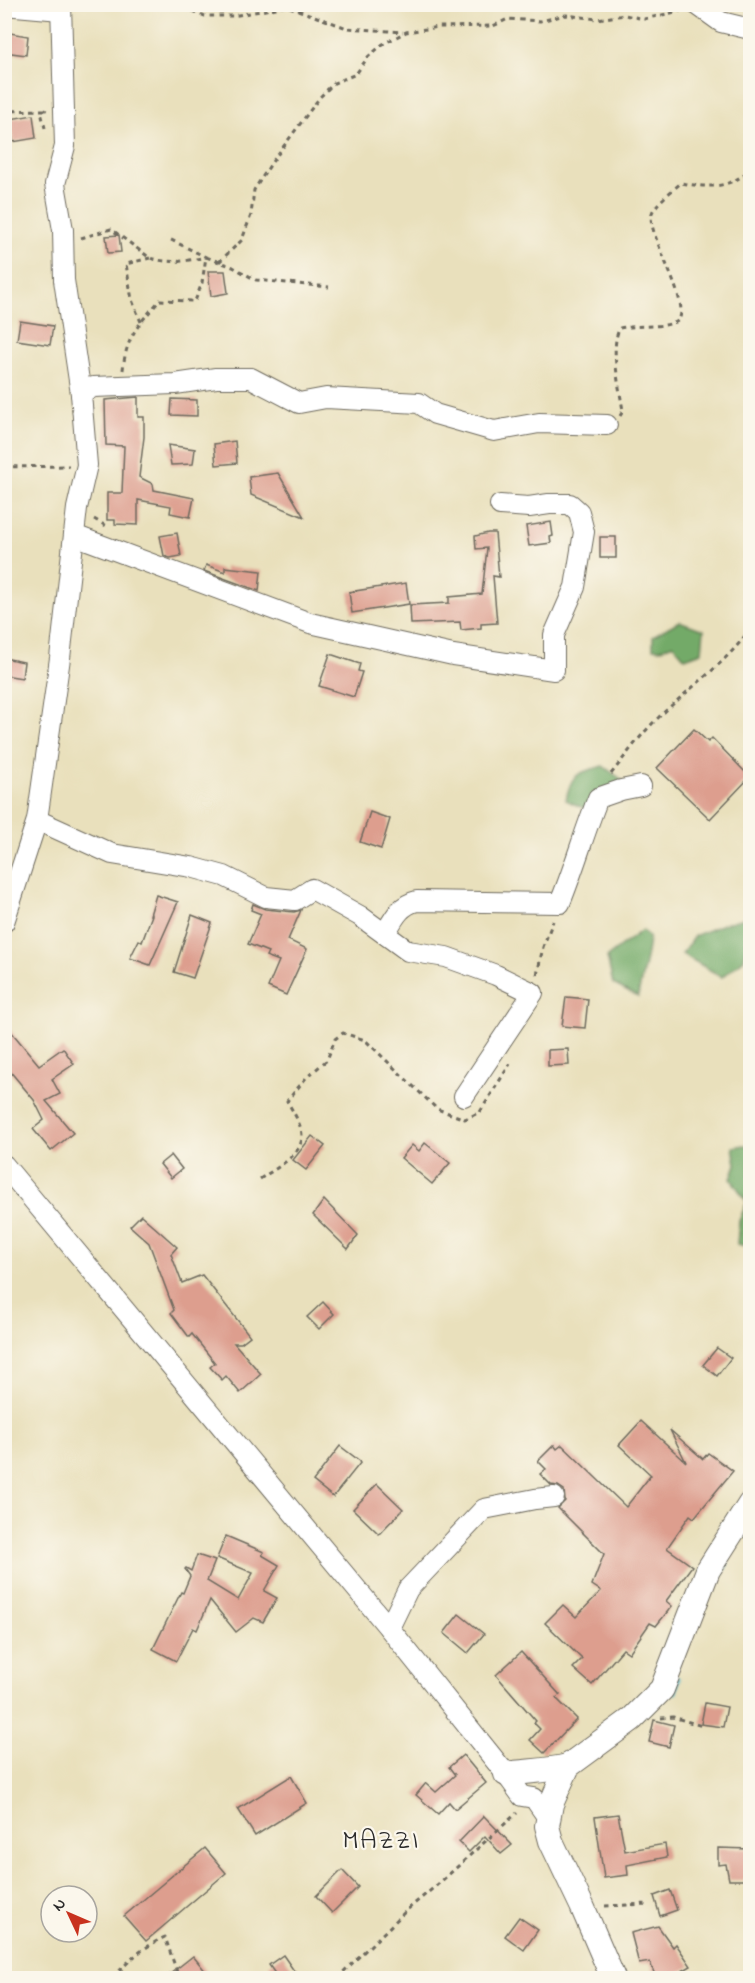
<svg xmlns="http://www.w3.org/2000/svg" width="755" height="1983" font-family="'Indie Flower',sans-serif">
<rect width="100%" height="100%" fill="#fbf7ec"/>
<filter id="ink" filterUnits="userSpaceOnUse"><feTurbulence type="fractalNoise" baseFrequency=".0167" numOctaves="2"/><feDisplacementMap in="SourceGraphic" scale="12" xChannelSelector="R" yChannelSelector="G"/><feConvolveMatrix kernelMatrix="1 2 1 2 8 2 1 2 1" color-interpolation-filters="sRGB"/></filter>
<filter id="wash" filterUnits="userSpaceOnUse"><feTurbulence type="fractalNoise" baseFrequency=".008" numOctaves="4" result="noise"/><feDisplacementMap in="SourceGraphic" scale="24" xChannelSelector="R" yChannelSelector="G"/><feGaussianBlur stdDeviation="1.35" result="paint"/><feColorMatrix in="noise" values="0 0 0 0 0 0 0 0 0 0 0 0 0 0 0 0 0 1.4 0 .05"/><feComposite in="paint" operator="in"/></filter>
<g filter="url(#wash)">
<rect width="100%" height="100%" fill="#e9e0bc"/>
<g fill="#73aa67" stroke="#4f6a49" stroke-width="1.5">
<polygon points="679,621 704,630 702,652 685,658 673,644 661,649 653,648 653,636"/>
<path d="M603,766l18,13 10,11 -7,9 -41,9 -17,-8c5,-27 12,-27 37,-34z"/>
<polygon points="744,918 750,925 744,959 722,977 682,954 694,936 723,924"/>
<path d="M642,930l7,7c-1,20 -8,40 -11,60l-25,-13 -6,-27z"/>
<polygon points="744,1145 750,1146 750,1247 737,1244 739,1221 747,1202 731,1179 736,1164 733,1147"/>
</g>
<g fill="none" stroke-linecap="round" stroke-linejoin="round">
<g stroke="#4db7cb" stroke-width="5">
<polyline points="716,1581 726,1564"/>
<polyline points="675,1692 678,1679"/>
</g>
</g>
<g id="blocks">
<g fill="#dd9e8e">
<polygon points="4,32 28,36 26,55 4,52"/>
<polygon points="33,115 36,138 13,142 10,119"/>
<polygon points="119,235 121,252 108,253 106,236"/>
<polygon points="208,271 225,271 228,293 211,296"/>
<polygon points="20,321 53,326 50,345 17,340"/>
<polygon points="138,397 138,417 144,417 144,437 139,477 153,484 154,490 194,498 190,517 170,513 171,506 138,500 138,525 115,524 115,520 107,520 107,493 122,493 124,446 106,445 105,400"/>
<polygon points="172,399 197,400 197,416 171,415"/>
<polygon points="235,441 237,463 216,465 214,444"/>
<polygon points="168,445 195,449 193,464 171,465"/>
<polygon points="278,473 304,517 251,495 249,477"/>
<polygon points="551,522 553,536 550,537 551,543 529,546 526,526"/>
<polygon points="177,533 181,556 170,558 164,556 160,536"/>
<polygon points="488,533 495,533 499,577 493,576 497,623 481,624 481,628 461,630 460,622 411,624 410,605 449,603 449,597 482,594 487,548 476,549 475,536"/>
<rect x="600" y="537" width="16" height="21"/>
<polygon points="206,565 225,572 225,567 261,571 259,591 204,571"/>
<polygon points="406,583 409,604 352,613 349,592"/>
<polygon points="330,654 360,664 358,671 362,672 354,697 319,686"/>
<polygon points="4,658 24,662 22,678 4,675"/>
<polygon points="694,729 708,742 712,738 750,777 710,819 657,768"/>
<polygon points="370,812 390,819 381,849 360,842"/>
<polygon points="156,895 178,902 150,965 130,958 139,940 142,942 152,915 150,915"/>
<polygon points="253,904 265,909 294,912 301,910 288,940 307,949 286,995 268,987 279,961 266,956 268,952 248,944 261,914 251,910"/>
<polygon points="192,915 212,923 193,978 174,972"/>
<polygon points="566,997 588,999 585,1028 562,1026"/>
<polygon points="4,1023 39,1065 63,1048 74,1064 52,1079 60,1094 46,1101 73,1133 51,1151 33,1129 44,1120 34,1100 4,1064"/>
<polygon points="568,1049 569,1065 548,1066 548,1050"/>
<polygon points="312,1136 325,1146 306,1170 293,1160"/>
<polygon points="425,1143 450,1163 432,1184 401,1158 412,1145 419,1151"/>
<polygon points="171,1155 182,1169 171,1178 160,1164"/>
<polygon points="324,1200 358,1235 348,1249 313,1215"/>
<polygon points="141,1215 177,1247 171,1254 182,1283 202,1275 250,1336 241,1343 234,1343 261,1374 240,1393 226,1376 222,1380 210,1367 215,1363 192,1334 189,1337 171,1313 174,1310 149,1243 130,1226"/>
<polygon points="323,1302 334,1314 319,1329 307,1317"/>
<polygon points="717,1348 731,1358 717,1376 703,1365"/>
<polygon points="641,1421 686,1462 670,1430 703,1459 708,1453 733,1471 694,1518 690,1515 667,1548 692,1566 666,1601 672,1606 656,1626 650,1623 629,1653 623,1649 592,1685 573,1668 582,1659 545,1623 563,1605 576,1617 601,1591 592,1585 604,1554 558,1508 565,1501 564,1490 558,1486 551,1485 540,1474 546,1469 538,1461 554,1445 557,1449 562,1445 626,1507 651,1475 619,1445"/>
<polygon points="340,1446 361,1462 333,1497 313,1481"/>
<polygon points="377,1484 403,1509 379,1534 353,1509"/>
<polygon points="226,1536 264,1552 262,1555 279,1565 264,1591 277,1598 263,1622 254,1618 236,1632 210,1600 197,1630 193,1628 176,1661 153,1649 181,1592 183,1593 190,1576 185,1569 186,1568 191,1571 197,1555 215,1561 207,1581 238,1600 253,1573 217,1558"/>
<polygon points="459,1614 484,1634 468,1653 444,1633"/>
<polygon points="521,1652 560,1695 556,1698 577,1719 544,1753 530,1740 540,1729 534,1723 536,1721 496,1675"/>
<polygon points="705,1703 727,1707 723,1727 701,1724"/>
<polygon points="654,1720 674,1725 669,1747 649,1742"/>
<polygon points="463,1755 486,1783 455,1809 449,1802 438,1814 416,1795 426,1783 436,1792 455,1775 449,1767"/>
<polygon points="291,1776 307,1803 255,1836 238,1809"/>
<polygon points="618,1814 625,1851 665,1844 667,1857 627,1865 628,1875 604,1878 595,1817"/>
<polygon points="484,1816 512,1845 501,1854 485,1836 469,1852 459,1842"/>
<polygon points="205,1848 226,1873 146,1941 124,1916"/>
<polygon points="718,1848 750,1849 750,1880 729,1880 726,1864 718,1865"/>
<polygon points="342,1870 358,1887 332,1913 316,1896"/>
<polygon points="670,1890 677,1910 660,1916 654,1896"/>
<polygon points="519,1917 538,1930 524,1950 505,1936"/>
<polygon points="658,1926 673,1947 676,1944 691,1966 670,1978 656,1978 650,1962 639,1964 631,1933"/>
<polygon points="283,1955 299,1978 278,1978 269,1965"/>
<polygon points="193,1956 211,1978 165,1978"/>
</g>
</g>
</g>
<g filter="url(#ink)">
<use href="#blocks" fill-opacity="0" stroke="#6e6a5e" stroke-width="1.5"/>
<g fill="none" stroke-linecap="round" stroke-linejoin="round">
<g stroke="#6e6a5e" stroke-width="22">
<g id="minor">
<polyline points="696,4 721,22 750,29"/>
<polyline points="4,5 61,10"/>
<polyline points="81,394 93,387 175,384 216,378 251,378 299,403 326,398 419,403 435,414 494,431 539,423 607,425"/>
<polyline points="74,535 310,623 453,655 554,670 554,635 575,587 584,532 579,512 570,504 549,504 529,507 500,505"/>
<polyline points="37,820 112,854 191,867 224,876 266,897 295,900 312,889 360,916 408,951 446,957 496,975 533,993 464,1096"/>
<polyline points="4,922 37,820 60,658 77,508 87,465 81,394 64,280 63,230 55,184 65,146 61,4"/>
<path d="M386,932c8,-14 14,-27 31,-31l143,2c14,-34 24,-70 38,-105l23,-8 20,-4"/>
<polyline points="4,1165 389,1628 506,1774 522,1796 534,1798 548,1818"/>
<polyline points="389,1628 408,1589 484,1509 535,1499 554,1497"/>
</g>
</g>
<g stroke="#6e6a5e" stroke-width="26">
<g id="tertiary">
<path d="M506,1774c21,-3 42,-3 62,-8"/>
<polyline points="613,1978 582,1906 551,1841 547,1826 551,1804 568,1766 632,1719 662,1689 708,1570 750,1504"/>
</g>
</g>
<g stroke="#6e6a5e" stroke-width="3" stroke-dasharray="4.5 4.5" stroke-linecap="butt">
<polyline points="176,4 205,16 233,16 287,6 347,28 403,32"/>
<polyline points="4,111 45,110"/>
<polyline points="45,128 42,116 46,109"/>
<path d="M81,238l30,-9 39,29c18,6 38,3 56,-1l-39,-19"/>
<polyline points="219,262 242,240 251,215 254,190 272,162 320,97 334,83 356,74 368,57 383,44 406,32 439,27 493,26 508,19 540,21 566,15 597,19 625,15 644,19 680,11"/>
<polyline points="141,322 132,300 126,264 150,258"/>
<path d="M123,370c3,-34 16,-46 37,-70l35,1 7,-18 4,-26 27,10 23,13 73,7"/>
<path d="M620,416l3,-5c-3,-21 -14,-66 -3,-83 15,-3 43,0 56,-6 21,-12 -32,-90 -24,-109 3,-9 21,-23 29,-30 28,5 47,6 69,-13"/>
<polyline points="4,467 69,466"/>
<polyline points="94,519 106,526"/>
<path d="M611,774c16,-20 30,-40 48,-57 31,-30 67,-53 91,-88"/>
<polyline points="537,975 543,947 553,921"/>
<path d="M260,1179c14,-10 42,-23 42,-43 0,-11 -10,-26 -15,-35l19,-23 21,-18 8,-21 8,-6 22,7 72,69 28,10 15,-7 30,-48"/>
<polyline points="661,1718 673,1717 702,1726"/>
<polyline points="605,1906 649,1904"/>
<path d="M113,1978c17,-19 29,-30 52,-41l14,41"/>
<polyline points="337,1978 408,1909 437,1885 517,1813"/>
</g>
<use href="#minor" stroke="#fff" stroke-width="20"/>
<use href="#tertiary" stroke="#fff" stroke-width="24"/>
</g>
</g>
<g text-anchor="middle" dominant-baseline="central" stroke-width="4.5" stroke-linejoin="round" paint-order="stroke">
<g font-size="27" letter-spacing="1.5" fill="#2b2b2b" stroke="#fbf7ec">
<text x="381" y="1841">MAZZI</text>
</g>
</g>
<rect width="755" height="1983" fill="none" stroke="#fbf7ec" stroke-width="24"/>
<g transform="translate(69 1914) rotate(314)"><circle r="28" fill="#fbf7ec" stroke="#a8a59f" stroke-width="1.5"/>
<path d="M0-4.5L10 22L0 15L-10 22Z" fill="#c8321e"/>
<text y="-9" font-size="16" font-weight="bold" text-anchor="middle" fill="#2b2b2b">N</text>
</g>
</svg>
